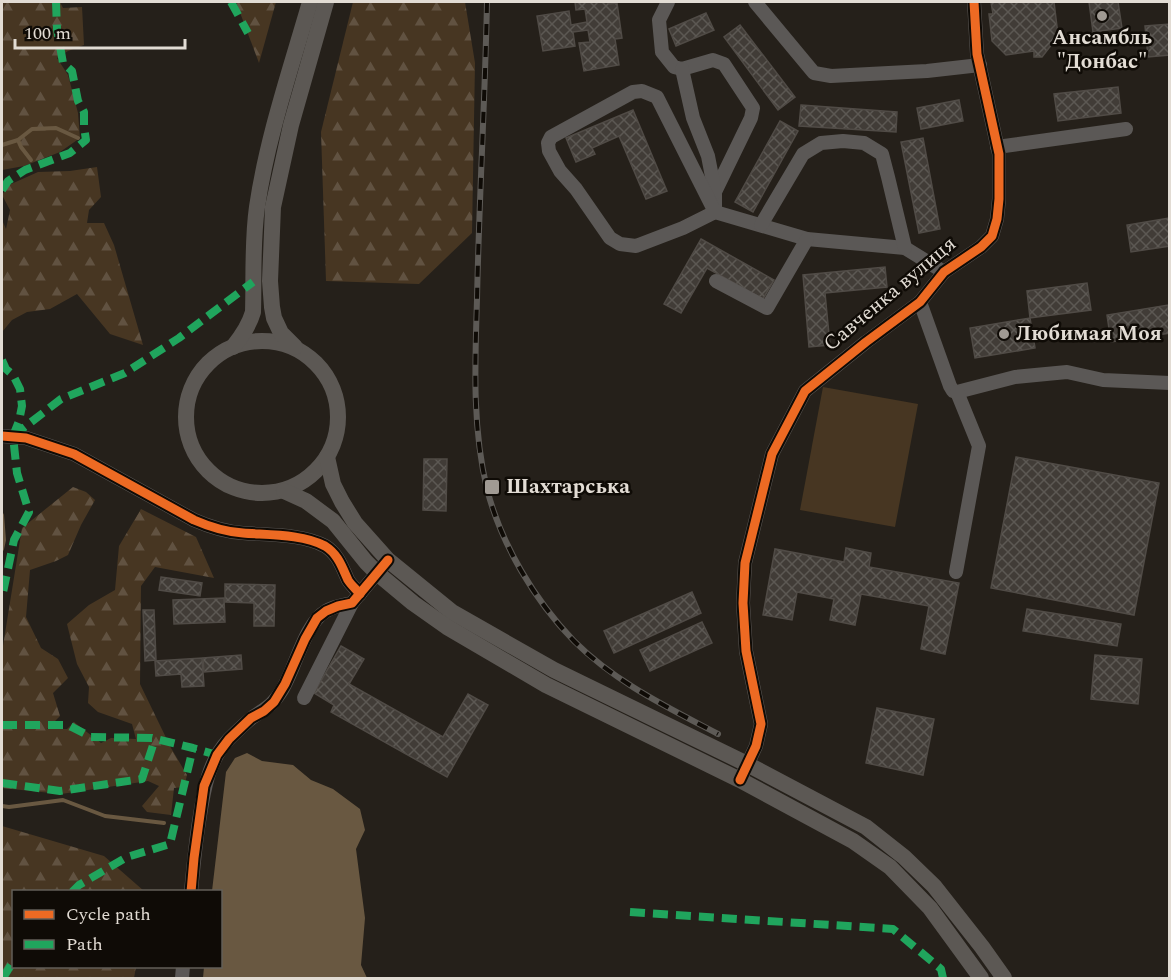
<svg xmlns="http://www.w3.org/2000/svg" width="1171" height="980" font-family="Spectral,serif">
<defs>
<pattern id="forest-firs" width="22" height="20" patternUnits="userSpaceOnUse" patternTransform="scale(1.5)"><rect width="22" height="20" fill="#473622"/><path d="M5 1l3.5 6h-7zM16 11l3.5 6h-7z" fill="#615241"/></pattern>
<pattern id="building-cross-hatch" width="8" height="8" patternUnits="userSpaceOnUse" patternTransform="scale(1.5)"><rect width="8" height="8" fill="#413c37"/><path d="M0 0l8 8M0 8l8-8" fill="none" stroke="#5c5853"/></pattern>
</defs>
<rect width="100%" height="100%" fill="#25201a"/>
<g fill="url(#forest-firs)">
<polygon points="2,2 60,2 63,8 82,7 84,45 68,51 57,58 68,75 78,113 80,138 60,152 24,166 2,170"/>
<polygon points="236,2 276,2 259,63"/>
<polygon points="353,2 465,2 475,63 472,233 419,284 326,281 321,132"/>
<polygon points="97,167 101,197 89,210 87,223 104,223 114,245 143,345 110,334 77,294 50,309 27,312 12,320 2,332 2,220 6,229 10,210 2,195 9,185 38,172 70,171"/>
<polygon points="73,487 86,492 95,500 81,525 68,555 56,561 30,570 26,617 41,648 58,659 68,678 53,693 60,716 47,729 67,729 74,722 101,743 111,738 136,739 132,724 98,712 88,703 89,687 77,664 67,624 89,605 115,590 119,546 141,509 196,537 214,578 155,567 141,586 140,684 171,748 187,775 184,787 174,788 171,815 147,812 142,806 159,786 148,781 61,794 2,788 2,652 22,528"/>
<polygon points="2,826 104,856 144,891 14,892 14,966 136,967 134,978 2,978"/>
</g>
<polygon fill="#473622" points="823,387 918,404 895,527 800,510"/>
<polygon fill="#695841" points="247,753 262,761 293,765 311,780 333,789 360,809 365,830 356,849 365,918 361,965 367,978 203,978 204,967 220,966 220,892 212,891 226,772 235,758"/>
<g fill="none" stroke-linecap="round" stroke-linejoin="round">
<g stroke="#695841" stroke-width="4">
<polyline points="18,140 21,147 31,160"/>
<polyline points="2,145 18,140 32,129 56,128 78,138"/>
<polyline points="2,515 4,540 2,549"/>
<polyline points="2,806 9,807 63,800 105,816 164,823"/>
</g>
</g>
<g fill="url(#building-cross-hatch)" stroke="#504b46" stroke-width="1.5">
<polygon points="575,2 609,2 609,4 617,3 622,38 615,39 619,65 584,71 579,43 590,42 588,30 573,32 575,46 543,51 537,16 569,11 571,25 587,22 585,9 576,10"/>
<polygon points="991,2 1054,2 1059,43 1052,44 1042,57 1034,57 1034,51 1006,55 992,41 989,14 993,14"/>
<polygon points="1089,2 1118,2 1122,28 1093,32"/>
<polygon points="706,13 714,30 676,46 669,29"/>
<polygon points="1170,24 1170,55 1148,57 1145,26"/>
<polygon points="740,25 795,97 778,110 724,37"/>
<polygon points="1118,87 1121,113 1058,121 1054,94"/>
<polygon points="959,100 963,121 921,129 917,108"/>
<polygon points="801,105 897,112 896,132 799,126"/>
<polygon points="633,110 667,191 646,199 619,136 592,148 595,154 576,162 566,138"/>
<polygon points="780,121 798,131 753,212 735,202"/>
<polygon points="923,138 940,229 919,233 901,142"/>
<polygon points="1170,218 1170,246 1131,252 1127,225"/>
<polygon points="701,239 774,280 763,299 707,268 681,313 664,304"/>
<polygon points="885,267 887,287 825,293 830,345 809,347 803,275"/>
<polygon points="1087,283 1091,310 1030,318 1027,291"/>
<polygon points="1168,305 1170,333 1111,342 1107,315"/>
<polygon points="1030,318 1035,348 975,358 970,328"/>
<polygon points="1016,457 1159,483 1134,615 991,588"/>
<polygon points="424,459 447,459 446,511 423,510"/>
<polygon points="846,548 871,553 869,567 959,583 945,654 921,649 929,606 861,594 855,625 830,620 834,599 797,592 792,620 763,615 775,549 844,562"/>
<polygon points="161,577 202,583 200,596 159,590"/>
<polygon points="225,584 275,585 274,626 254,626 254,603 225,602"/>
<polygon points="692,592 701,613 614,653 604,631"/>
<polygon points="224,598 225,622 174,624 173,600"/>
<polygon points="1027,609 1121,624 1117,646 1023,631"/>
<polygon points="143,610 154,610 156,660 145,661"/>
<polygon points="702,622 712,643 650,671 640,650"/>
<polygon points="341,646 364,659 349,684 443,737 468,694 488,705 447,777 331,712 334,705 314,693"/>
<polygon points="241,655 242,669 204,672 203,658"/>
<polygon points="1095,655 1142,659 1138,704 1091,699"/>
<polygon points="202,658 204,686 182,687 181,674 156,676 155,661"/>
<polygon points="877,708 934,719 923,775 866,763"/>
</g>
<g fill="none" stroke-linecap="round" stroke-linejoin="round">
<g stroke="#5b5856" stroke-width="14">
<polyline points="668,2 659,20 662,52 674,67 682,69 713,60 724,64 753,108 751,118 715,192 715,210"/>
<polyline points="755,2 814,73 831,76 927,71 980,65"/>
<polyline points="682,69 693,118 708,156 715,192"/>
<polyline points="997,147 1126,129"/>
<polyline points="715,212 657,97 642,91 633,92 551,137 548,143 549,151 560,171 576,189 610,238 620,244 636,246 683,228 715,212 807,239 905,248 944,272"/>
<polyline points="761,225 803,154 821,143 843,141 864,143 882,154 888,177 905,248"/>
<polyline points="716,281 767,308 807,239"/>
<polyline points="920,302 950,386 953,391 957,392 1015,377 1067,372 1103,380 1170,383"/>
<path d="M2,436l24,2 48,16 120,66c16,7 32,12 49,13 25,2 60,1 82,13 13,8 17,21 23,34 3,5 8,9 12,14"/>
<polyline points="956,572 979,446 957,392"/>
<polyline points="304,698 352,603 388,560"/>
<polyline points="740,780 756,746 761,724 746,651 743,603 745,563 772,454 805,391 866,342 920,302 944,272 981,247 992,236 997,219 999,199 999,154 977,54 974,2"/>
<path d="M191,892c2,-22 4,-43 7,-64 5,-31 8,-65 31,-89 7,-7 16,-16 24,-22 14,-10 19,-11 29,-27 13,-21 23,-67 44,-79 8,-5 17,-6 26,-8"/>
<polyline points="182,978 183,966"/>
</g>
<g stroke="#5c5854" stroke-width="16">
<circle cx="262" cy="417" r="76"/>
<path d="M233,347c9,-11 16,-21 20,-35 1,-35 -1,-70 4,-105 10,-69 34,-139 53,-205"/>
<polyline points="295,347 281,333 274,318 272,307 270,281 273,207 291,125 326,2"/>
<polyline points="327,457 333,484 342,502 355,523 388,560 452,612 554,670 747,764 866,827 904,857 934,886 982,947 1004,978"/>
<polyline points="284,491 306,501 333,521 366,562 377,573 413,603 447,627 546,685 740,780 853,841 890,867 930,908 981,978"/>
</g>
<g stroke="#5d5a56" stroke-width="6">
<path id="rail" d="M487,2c-2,99 -8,198 -10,298 -2,63 -5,127 10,189 14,55 48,112 87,152 41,41 93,66 144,93"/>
</g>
<use href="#rail" stroke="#0f0b06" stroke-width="4" stroke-dasharray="11" stroke-linecap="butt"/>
<g stroke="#20a55d" stroke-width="8" stroke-dasharray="15 8" stroke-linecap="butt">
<polyline points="231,2 248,33"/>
<polyline points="2,190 8,181 25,170 70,153 86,140 84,127 84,112 78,101 72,71 63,63 57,29 56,2"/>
<polyline points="2,360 6,369 13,375 20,389 22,406 19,421 13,436 17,473 29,512 14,540 2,597"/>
<polyline points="13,436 61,399 125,373 179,338 253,282"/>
<polyline points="2,725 68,725 91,737 152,738 193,748 217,755"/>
<polyline points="2,783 60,791 142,779 155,739"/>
<polyline points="72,892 79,885 127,857 170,844 193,748"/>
<polyline points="630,912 893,929 941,969 943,978"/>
<polyline points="3,978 14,960"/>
</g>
<g stroke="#0f0b06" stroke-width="13">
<g id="cycleway">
<path d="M2,436l24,2 48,16 120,66c16,7 32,12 49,13 25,2 60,1 82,13 13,8 17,21 23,34 3,5 8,9 12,14"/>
<polyline points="740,780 756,746 761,724 746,651 743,603 745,563 772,454 805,391 866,342 920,302 944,272 981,247 992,236 997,219 999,199 999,154 977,54 974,2"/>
<polyline points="191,892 194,858 204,786 217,755 229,739 251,718 264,711 274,702 285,684 305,639 317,618 326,611 338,606 352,603 388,560"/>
</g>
</g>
<use href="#cycleway" stroke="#ed6a23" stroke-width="9"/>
</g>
<g fill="#a09a93" stroke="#0f0b06" stroke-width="2">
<circle cx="1102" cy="16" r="6"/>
<circle cx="1004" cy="334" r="6"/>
<rect x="484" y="479" width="16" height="16" rx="3"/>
</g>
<g text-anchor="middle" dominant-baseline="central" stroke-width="5" stroke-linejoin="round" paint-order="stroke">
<g font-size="21" font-weight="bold" fill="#e2dcd4" stroke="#0f0b06" text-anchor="start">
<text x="1102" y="38" text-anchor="middle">Ансамбль<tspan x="1102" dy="24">"Донбас"</tspan></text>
<text x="1016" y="334">Любимая Моя</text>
<text x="506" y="487">Шахтарська</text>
</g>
<g font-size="21" fill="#e2dcd4" stroke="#0f0b06">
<text transform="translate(890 294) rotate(-40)">Савченка вулиця</text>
</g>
</g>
<rect width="1171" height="980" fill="none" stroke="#e2dcd4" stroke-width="6"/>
<rect x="12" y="890" width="210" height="78" fill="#0f0b06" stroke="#635f58" stroke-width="1.5"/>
<rect x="24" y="910" width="30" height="9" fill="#ed6a23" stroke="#635f58" stroke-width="1.5"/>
<text x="66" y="920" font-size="18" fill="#e2dcd4">Cycle path</text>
<rect x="24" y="940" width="30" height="9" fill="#20a55d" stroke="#635f58" stroke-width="1.5"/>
<text x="66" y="950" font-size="18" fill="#e2dcd4">Path</text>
<path d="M15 39v9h170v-9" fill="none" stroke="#e2dcd4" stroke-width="3"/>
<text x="24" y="39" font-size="18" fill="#e2dcd4" stroke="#0f0b06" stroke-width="4.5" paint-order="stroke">100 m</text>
</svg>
